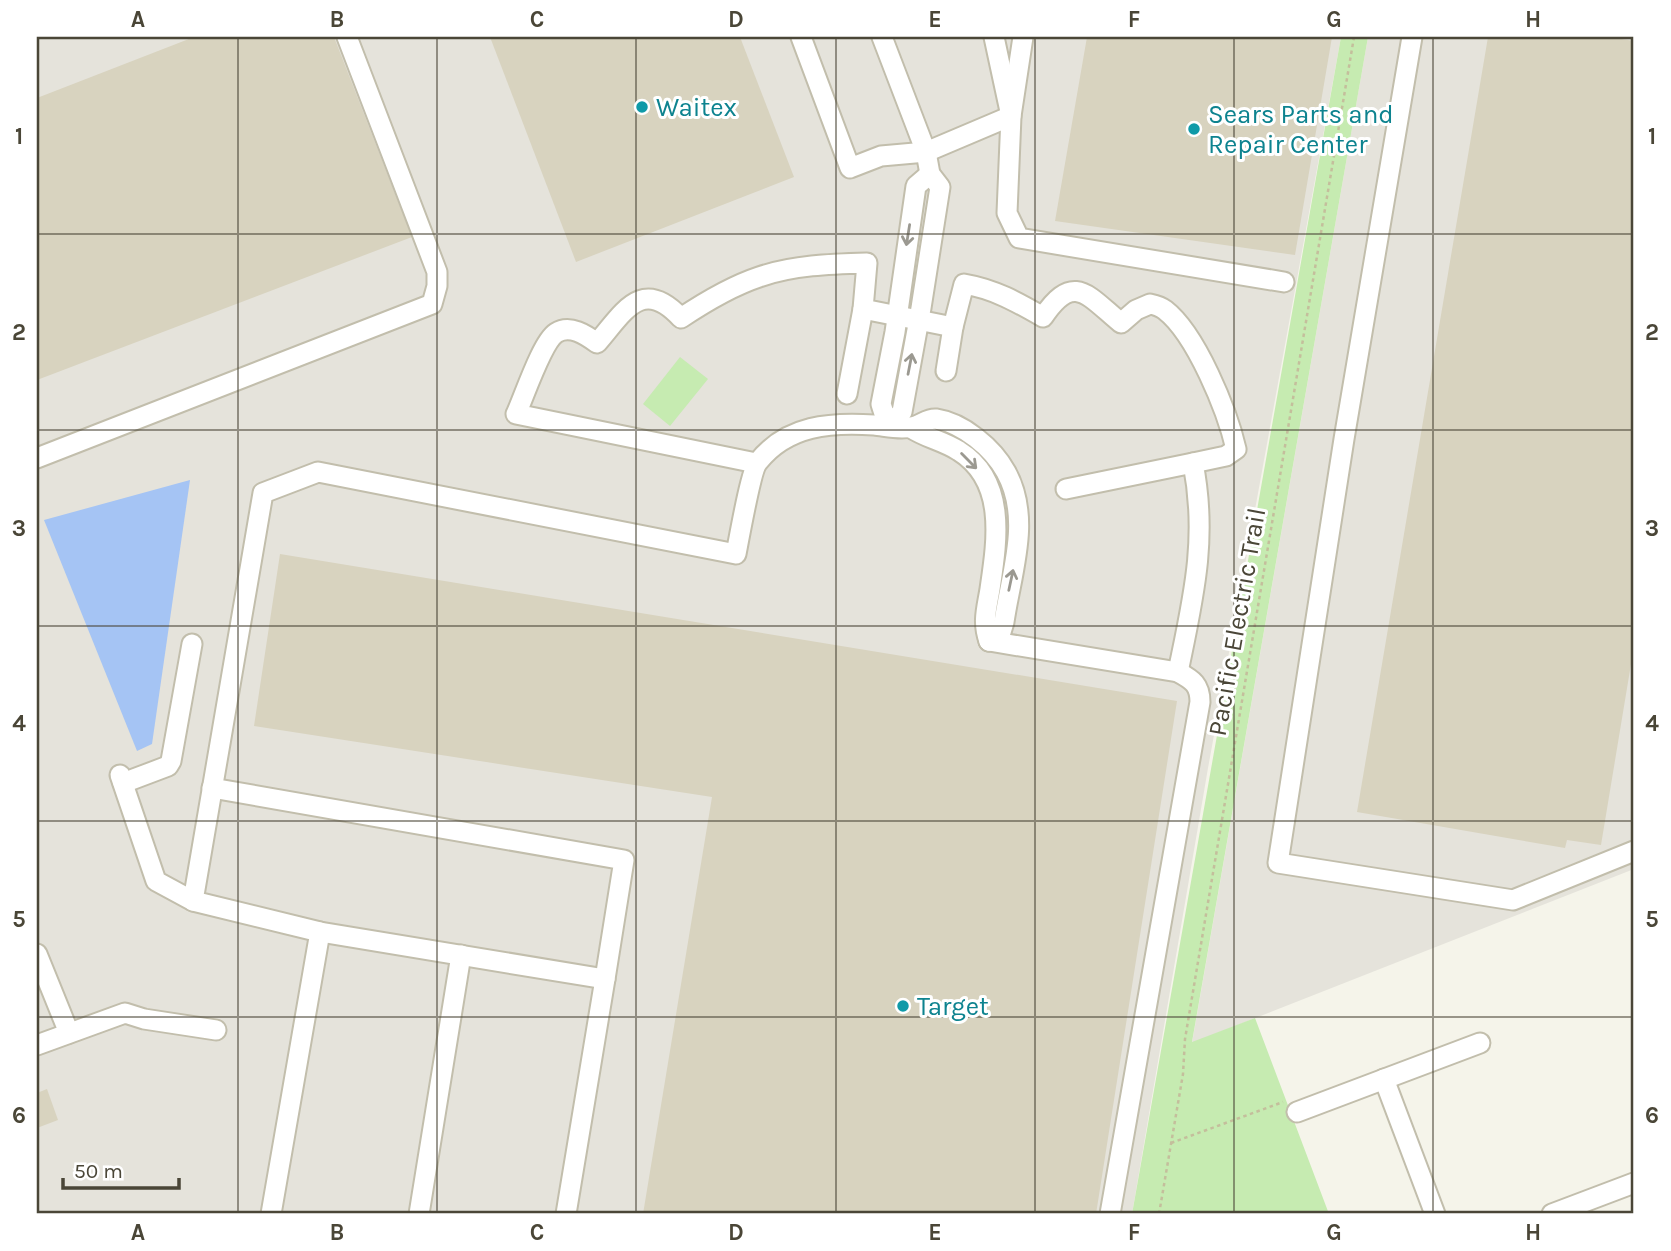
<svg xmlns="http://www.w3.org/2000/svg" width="1671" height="1251" font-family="Karla,sans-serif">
<rect width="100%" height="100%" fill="#f5f4ea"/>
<g fill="#e5e3db">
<polygon points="37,37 1341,37 1208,768 1132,1214 37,1214"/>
<polygon points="1368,37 1634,37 1634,869 1192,1043"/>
</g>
<g fill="#c6ebb1">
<polygon points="1341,37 1368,37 1192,1042 1255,1018 1329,1214 1132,1214"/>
<polygon points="680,357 708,379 670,426 643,404"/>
</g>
<polygon fill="#a5c4f4" points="190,480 152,744 137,751 44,520"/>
<g fill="#d8d3bf">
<polygon points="194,37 334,37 412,237 37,380 37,98"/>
<polygon points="490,37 740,37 794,177 576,262"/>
<polygon points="1087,37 1332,37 1295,255 1055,221"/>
<polygon points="1488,37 1609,37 1634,41 1634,646 1601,845 1567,840 1565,848 1357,812"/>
<polygon points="280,554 1177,701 1096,1214 643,1214 712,797 254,726"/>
<polygon points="47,1089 58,1120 37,1128 37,1093"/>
</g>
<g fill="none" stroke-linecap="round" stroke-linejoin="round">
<g stroke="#c2beac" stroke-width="23">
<g id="minor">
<polyline points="801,37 850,168 881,156 926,152 1011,116 1023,37"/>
<polyline points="882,37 926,152 930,174 940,187 921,308 902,412 888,426"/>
<polyline points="994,37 1011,116 1007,213 1019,238 1284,282"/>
<polyline points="1412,37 1344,439 1278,863 1513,900 1634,851"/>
<polyline points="946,371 953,327"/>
<polyline points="847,394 863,309"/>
<polyline points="888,426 881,404 895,332 916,186 930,174"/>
<path d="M911,428c15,10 33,13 48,23 48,30 38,90 31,138 -3,19 -8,33 -1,52"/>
<polyline points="37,458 432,304 437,286 437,272 347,37"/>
<path d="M756,463l-240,-49c8,-17 26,-72 40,-81 14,-9 30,2 41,10 27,-31 45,-67 84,-25 24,-16 51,-32 78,-41 34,-12 72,-13 108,-14l-4,46 90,18 11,-43c30,5 53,18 79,33 31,-46 45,-21 78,6l15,-13 14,-6c5,1 10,2 15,6 31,24 62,100 71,139l-10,7 -33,7c15,76 0,136 -15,209"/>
<polyline points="1066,489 1193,463"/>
<path d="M989,641l189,31c15,8 22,13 22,30l-90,512"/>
<polyline points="120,775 156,881 193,901"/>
<polyline points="123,783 168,766 171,761 192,644"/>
<polyline points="212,788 624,860 605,979"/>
<polyline points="320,932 605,979 566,1214"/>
<polyline points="37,954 69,1033"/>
<polyline points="37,1045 125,1013 144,1019 216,1030"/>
<polyline points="1384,1079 1435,1214"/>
<polyline points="1297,1112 1480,1043"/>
<path d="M271,1214l49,-282 -127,-31 70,-408 55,-21 418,82c3,-15 15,-84 22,-92 29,-37 73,-40 116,-37 11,1 26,5 37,2 9,-1 16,-9 25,-8 27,4 57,29 70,53 26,47 5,101 -2,150l-3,10 -12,9"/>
<polyline points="419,1214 461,955"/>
<polyline points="1552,1214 1634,1183"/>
</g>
</g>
<g stroke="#c4be9c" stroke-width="2.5" stroke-dasharray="3.5 3.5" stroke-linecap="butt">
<polyline points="1171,1143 1283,1102"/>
<polyline points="1159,1214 1183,1074 1185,1039 1354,37"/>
</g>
<use href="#minor" stroke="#fff" stroke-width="19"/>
</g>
<defs><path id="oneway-shaft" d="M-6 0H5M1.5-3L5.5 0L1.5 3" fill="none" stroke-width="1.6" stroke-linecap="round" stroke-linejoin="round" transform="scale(1.75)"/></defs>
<g stroke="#9b9991">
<use href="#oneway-shaft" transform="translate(908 235) rotate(99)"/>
<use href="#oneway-shaft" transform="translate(910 364) rotate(-79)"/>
<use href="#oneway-shaft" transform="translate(969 461) rotate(45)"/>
<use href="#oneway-shaft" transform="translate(1011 580) rotate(-78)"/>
</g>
<path fill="none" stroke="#4a4637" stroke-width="2" stroke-opacity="0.55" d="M238,37v1177M437,37v1177M636,37v1177M836,37v1177M1035,37v1177M1234,37v1177M1433,37v1177M37,234h1597M37,430h1597M37,626h1597M37,821h1597M37,1017h1597"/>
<g fill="#0f9aa8" stroke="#fff" stroke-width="2.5">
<circle cx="642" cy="107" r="7"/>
<circle cx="1194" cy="129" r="7"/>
<circle cx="903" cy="1006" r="7"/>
</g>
<g text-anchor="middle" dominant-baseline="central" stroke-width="6" stroke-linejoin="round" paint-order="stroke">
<g font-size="26" fill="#0d838f" stroke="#fff" text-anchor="start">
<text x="656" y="107">Waitex</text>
<text x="1208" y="114">Sears Parts and<tspan x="1208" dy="30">Repair Center</tspan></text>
<text x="917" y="1006">Target</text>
</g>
<g font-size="26" fill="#4a4637" stroke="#fff">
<text transform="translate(1237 622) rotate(-80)">Pacific Electric Trail</text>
</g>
</g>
<rect width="1671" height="1251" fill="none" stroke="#ffffff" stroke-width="77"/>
<path d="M63 1178v10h116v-10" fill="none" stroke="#4a4637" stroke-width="3.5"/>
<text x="74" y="1178" font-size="21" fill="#4a4637" stroke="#ffffff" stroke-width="5" paint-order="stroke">50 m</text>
<rect x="38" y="38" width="1594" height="1174" fill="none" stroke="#4a4637" stroke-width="2.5"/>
<g font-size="23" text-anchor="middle" font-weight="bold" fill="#4a4637">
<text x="138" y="27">A</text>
<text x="337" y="27">B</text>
<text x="537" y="27">C</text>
<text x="736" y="27">D</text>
<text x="935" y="27">E</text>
<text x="1134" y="27">F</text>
<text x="1334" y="27">G</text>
<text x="1533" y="27">H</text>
<text x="19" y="144">1</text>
<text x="1652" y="144">1</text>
<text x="19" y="340">2</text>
<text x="1652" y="340">2</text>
<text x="19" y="536">3</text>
<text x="1652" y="536">3</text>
<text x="19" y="731">4</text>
<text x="1652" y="731">4</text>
<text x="19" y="927">5</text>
<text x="1652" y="927">5</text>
<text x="19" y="1123">6</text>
<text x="1652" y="1123">6</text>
<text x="138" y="1240">A</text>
<text x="337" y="1240">B</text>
<text x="537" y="1240">C</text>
<text x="736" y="1240">D</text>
<text x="935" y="1240">E</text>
<text x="1134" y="1240">F</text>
<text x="1334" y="1240">G</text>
<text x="1533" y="1240">H</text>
</g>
</svg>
